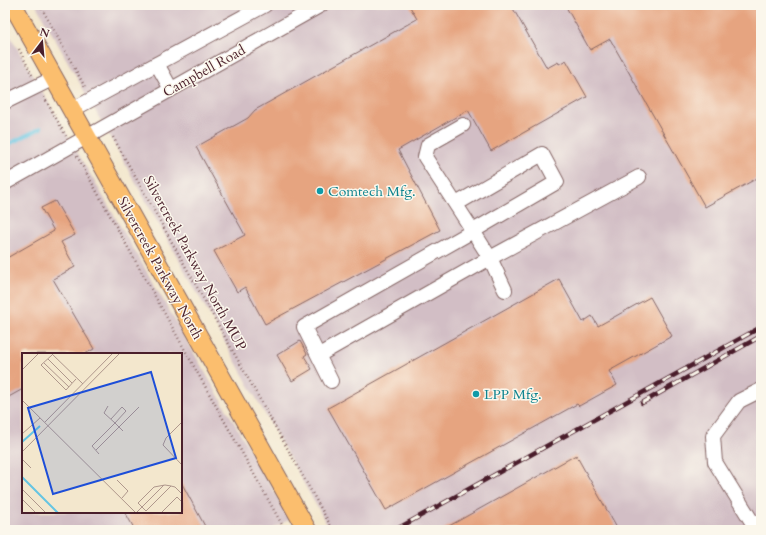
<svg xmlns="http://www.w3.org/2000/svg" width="766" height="535" font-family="Cardo,serif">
<rect width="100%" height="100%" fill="#fbf7ec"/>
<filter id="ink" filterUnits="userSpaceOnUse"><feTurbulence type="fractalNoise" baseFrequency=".025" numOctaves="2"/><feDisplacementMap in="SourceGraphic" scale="8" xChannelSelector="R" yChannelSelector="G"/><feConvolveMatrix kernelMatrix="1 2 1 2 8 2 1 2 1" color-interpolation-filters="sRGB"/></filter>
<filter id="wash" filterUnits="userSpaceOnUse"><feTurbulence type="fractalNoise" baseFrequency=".012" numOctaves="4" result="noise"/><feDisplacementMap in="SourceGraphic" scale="16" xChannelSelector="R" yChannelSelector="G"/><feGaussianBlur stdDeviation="0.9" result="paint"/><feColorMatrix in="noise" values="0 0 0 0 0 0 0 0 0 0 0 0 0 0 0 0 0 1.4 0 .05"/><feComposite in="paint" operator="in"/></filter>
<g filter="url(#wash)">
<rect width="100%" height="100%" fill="#f3e7cd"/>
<g fill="#d2bec5" fill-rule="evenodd">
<polygon points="36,5 761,5 761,530 330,530"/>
<path d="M5,27l285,492 -19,11h-266zM23,354h158v158h-158z"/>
</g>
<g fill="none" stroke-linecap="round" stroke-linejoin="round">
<polyline stroke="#65c5e3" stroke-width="4" points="5,146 41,128"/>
</g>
<g id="blocks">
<g fill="#e6a480">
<polygon points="409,5 511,5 547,68 558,62 559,64 566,60 587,97 491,151 468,110 398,150 440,230 265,324 245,287 237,292 214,251 245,235 196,147 248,118 255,110 417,19"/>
<polygon points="565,5 761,5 761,176 705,207 610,39 590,50"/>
<polygon points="55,201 75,235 61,242 75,267 53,279 94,349 85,354 23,354 23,389 5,399 5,259 54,231 41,208"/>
<polygon points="559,279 583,322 592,316 598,326 650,297 672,336 609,371 617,385 579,406 577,404 386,510 328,408"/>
<polygon points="300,341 307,354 304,356 312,369 292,381 277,355"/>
<polygon points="576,455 618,530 442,530"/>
<polygon points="181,482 207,530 135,530 125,512 181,512"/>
</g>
</g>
</g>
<g filter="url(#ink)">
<use href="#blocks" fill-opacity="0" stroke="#856564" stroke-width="1"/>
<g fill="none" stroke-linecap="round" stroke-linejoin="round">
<g stroke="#856564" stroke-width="16">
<g id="minor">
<polyline points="157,64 171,89"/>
<polyline points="5,102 54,78"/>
<polyline points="72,110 265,5"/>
<polyline points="5,183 321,5"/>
<polyline points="456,204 542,154 557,182 473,231 425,157 428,145 463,125"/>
<polyline points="319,355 490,258 639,177"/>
<polyline points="331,381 304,327 473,231 490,258 505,290"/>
<polyline points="757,530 715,462 713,436 739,401 761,390"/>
</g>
</g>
<g stroke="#856564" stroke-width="20">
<polyline id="major" points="13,5 307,530"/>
</g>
<g stroke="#856564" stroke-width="2.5" stroke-dasharray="1 3" stroke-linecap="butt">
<polyline points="40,5 86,89"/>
<polyline points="19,49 32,75"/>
<polyline points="44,97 66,136"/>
<polyline points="113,137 333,530"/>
<polyline points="77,156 285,530"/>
</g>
<use href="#minor" stroke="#fff" stroke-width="14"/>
<use href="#major" stroke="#fbbe6e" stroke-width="18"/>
<g stroke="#4a1f2b" stroke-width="4.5">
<g id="rail">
<polyline points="642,403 761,336"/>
<polyline points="395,530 761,327"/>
</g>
</g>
<use href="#rail" stroke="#fbf7ec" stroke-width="3" stroke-dasharray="9" stroke-linecap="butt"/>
</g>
</g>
<g fill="#0f9aa8" stroke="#fbf7ec" stroke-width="1.5">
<circle cx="320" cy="191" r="4"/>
<circle cx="476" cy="394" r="4"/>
</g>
<g text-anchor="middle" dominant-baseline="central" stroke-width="3" stroke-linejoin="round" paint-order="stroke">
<g font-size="14" fill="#4a1f2b" stroke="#fbf7ec">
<text transform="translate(204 71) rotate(-29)">Campbell Road</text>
<text transform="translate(195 263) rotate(61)">Silvercreek Parkway North MUP</text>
<text transform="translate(160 268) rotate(61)">Silvercreek Parkway North</text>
</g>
<g font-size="14" fill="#0d838f" stroke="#fbf7ec" text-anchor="start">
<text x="328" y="191">Comtech Mfg.</text>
<text x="484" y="394">LPP Mfg.</text>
</g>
</g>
<g transform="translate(22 353)">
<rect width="160" height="160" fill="#f3e7cd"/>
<path fill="none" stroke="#65c5e3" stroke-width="2" d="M0,89l18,-16M0,124l36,36"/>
<path fill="none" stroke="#af978c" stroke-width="1" d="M29,0l32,31M30,2l-11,10 25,25 10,-11M26,6l24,24M22,10l25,24M0,17l17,-17M0,47l114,113M86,53l-4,7 11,10 11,-12 -4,-4 -11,12M23,69l68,-69M159,70l-15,15 -3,7 19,20M0,81l18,-16M74,97l43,-43M0,99l98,-99M77,101l-7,-8 23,-23 8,8M0,106l9,9M95,127l11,11 -6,7M149,133l-25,25 -8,-8 16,-16 11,-2 6,1 4,1 7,7M0,136l24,24M0,146l14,14M114,160l28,-28M139,160l16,-16 5,5"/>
<path fill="#1d4ed8" fill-opacity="0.15" stroke="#1d4ed8" stroke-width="2" d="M129,19l25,86 -123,36 -25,-86z"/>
<rect width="160" height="160" fill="none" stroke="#4a1f2b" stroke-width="2"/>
</g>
<rect width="766" height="535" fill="none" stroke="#fbf7ec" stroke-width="20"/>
<g transform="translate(42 42) rotate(16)" stroke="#fbf7ec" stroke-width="3" paint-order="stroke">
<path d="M0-3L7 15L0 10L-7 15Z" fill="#4a1f2b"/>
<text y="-6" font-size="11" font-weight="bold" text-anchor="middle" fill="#4a1f2b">N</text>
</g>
</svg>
